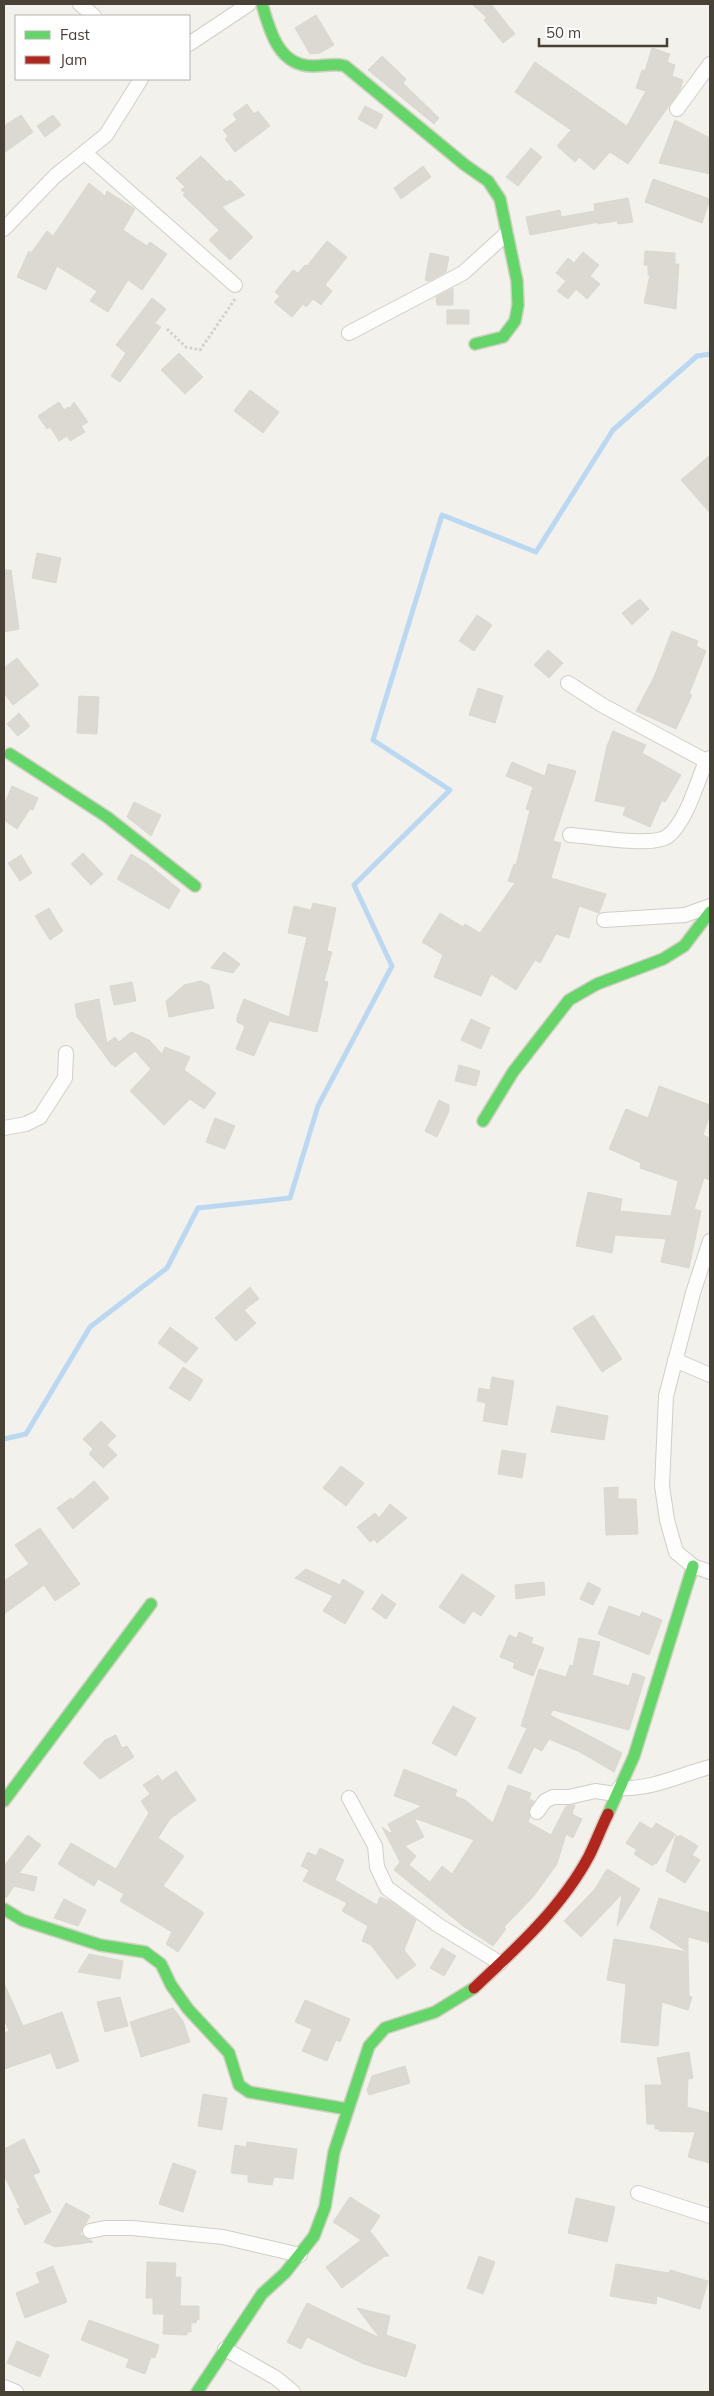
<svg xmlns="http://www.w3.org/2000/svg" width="714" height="2396" font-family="Mulish,sans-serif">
<rect width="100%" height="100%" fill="#f2f1eb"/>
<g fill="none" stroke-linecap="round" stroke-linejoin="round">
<polyline stroke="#bad8f1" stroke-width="5" points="4,1439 26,1434 90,1327 167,1268 198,1208 290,1198 318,1106 392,966 354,885 450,790 373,740 442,515 536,552 613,430 697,356 710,354"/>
</g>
<g fill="#dcd9d3" stroke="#dad8d0" fill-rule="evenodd">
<polygon points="472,4 491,4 515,34 503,43 484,20 487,18"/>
<polygon points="316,15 334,45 320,53 310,54 295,28"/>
<polygon points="652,48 670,54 667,62 675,65 672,76 683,80 680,90 628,164 610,152 594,170 579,157 575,162 557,146 571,130 515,92 535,62 627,126 646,91 636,88 642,70 645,71"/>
<polygon points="382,56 406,79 403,83 439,118 434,124 368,70"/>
<polygon points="247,104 254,114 258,111 270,126 235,152 225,139 228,136 223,130 237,120 233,114"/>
<polygon points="365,106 383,115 376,129 358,119"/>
<polygon points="21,115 33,132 4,153 4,126"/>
<polygon points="53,115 61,125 45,137 37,126"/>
<polygon points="675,120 710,138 710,174 659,163"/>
<polygon points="531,148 542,157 518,186 506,177"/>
<polygon points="201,156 227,182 230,180 245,195 222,207 253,237 230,260 209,240 219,230 183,195 185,193 181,190 185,187 176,178"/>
<polygon points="423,166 431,177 401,199 394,188"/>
<polygon points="653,179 710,199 702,223 645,202"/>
<polygon points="89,183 105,196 107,191 135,209 123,230 147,246 150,242 167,254 142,290 128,280 108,312 90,301 97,291 57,266 46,290 17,277 29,251 31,253 47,231 53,236"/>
<polygon points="628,198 633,222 618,224 617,221 597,224 599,222 530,235 526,217 560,210 561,217 595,211 594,204"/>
<polygon points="327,241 347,257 325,285 332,291 321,305 313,299 306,307 303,304 292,317 274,302 280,296 275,292 293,270 298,273 305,265 307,266"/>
<polygon points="645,251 675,253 675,264 679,264 676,309 644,303 650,275 648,275 648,265 644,265"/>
<polygon points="583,252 599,265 590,276 600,284 587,299 576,289 568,299 557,291 566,281 556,273 568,258 574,263"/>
<polygon points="430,253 449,257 446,272 429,281 425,280"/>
<polygon points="453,288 453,305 437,305 436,297"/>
<polygon points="152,298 166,309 155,323 161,327 120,382 111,376 126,353 116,345"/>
<rect x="447" y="310" width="22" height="14"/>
<polygon points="179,353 203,377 185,394 161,370"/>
<polygon points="250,390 279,412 263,433 234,411"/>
<polygon points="59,402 64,410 68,407 70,408 74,402 88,422 81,426 85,432 70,441 67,436 59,441 50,427 47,429 38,416"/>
<polygon points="710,455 710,513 681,480"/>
<polygon points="37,553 61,558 56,583 32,578"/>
<polygon points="4,570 11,570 19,629 4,632"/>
<polygon points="640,599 649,609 632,625 622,613"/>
<polygon points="477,615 492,625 474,651 459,641"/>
<polygon points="672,631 698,641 696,646 706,651 689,694 692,695 676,729 636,711 654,677"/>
<polygon points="548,650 563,663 549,678 534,665"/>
<polygon points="17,658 39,685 13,705 4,693 4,668"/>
<polygon points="478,688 503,696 495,723 469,715"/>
<polygon points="79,696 99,697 97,734 77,733"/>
<polygon points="19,713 30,726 18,736 7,724"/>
<polygon points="613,731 646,745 642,753 681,775 665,802 662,800 650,827 623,815 626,807 595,801 607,746"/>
<polygon points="512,762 545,776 548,764 576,771 553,841 561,843 551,878 606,894 599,913 579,906 569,938 556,934 540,963 535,960 516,990 491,974 481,996 434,977 443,955 422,942 440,913 463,927 465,924 480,933 515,883 508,881 514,864 516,865 530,810 526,809 533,787 506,776"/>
<polygon points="12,786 38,798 33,810 30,809 17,829 4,820 4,805"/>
<polygon points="134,802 161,815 151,836 127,817"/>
<polygon points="83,853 103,874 91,885 71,864"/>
<polygon points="131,854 148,864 180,890 169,909 117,879"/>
<polygon points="21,855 32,873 20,881 8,863"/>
<polygon points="313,903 336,908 327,951 332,952 324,981 328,982 317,1032 269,1021 254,1056 236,1049 245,1026 237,1022 237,1017 244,999 289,1017 307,937 288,933 294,906 311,910"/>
<polygon points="49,908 63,931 50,940 35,916"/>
<polygon points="224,952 240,964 233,973 211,968"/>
<polygon points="201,981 209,985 214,1008 169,1017 166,1001 184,985"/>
<polygon points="132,982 136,1001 114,1005 110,986"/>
<polygon points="99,999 107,1043 115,1037 119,1042 131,1032 149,1040 162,1054 165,1047 190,1057 184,1070 216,1093 204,1109 190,1099 164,1125 130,1091 151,1069 135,1051 115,1067 111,1063 112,1065 77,1017 75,1004"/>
<polygon points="471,1019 490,1028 481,1049 461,1040"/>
<polygon points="459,1065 480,1071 476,1086 455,1081"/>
<polygon points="659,1086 710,1105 710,1114 703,1135 710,1138 710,1180 704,1178 694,1209 701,1211 689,1268 661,1262 666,1239 615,1235 612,1253 576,1246 588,1192 622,1199 620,1211 671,1216 678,1181 640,1168 641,1163 609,1149 626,1109 648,1118"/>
<polygon points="439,1100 449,1105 449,1111 437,1137 425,1131"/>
<polygon points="215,1118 235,1126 225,1149 206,1142"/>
<polygon points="250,1287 259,1299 244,1310 256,1323 236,1341 215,1318"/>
<polygon points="593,1315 622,1359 602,1372 573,1328"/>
<polygon points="170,1327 198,1348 186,1363 158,1343"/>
<polygon points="183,1367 203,1380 190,1401 169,1388"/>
<polygon points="492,1377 514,1381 507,1425 483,1421 486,1403 477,1401 479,1388 490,1390"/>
<polygon points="557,1406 608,1416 604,1440 551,1432"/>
<polygon points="101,1421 116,1436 107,1445 117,1455 103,1468 89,1454 93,1449 83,1439"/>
<polygon points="502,1450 526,1454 522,1478 498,1474"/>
<polygon points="341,1466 364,1483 346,1506 323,1488"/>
<polygon points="94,1481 109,1498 73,1529 57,1508 71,1498 72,1500"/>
<polygon points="618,1487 618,1499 636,1499 638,1534 606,1535 604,1488"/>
<polygon points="390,1504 407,1518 377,1543 374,1539 370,1542 357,1527 375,1513 379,1518"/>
<polygon points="40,1528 80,1584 55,1601 44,1585 4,1614 4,1581 29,1564 15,1545"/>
<polygon points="306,1569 340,1585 343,1579 364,1592 345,1624 323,1611 333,1596 295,1578"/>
<polygon points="462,1574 495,1596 481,1616 473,1611 464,1624 439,1607"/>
<polygon points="544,1582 545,1595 516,1599 515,1585"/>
<polygon points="588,1582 601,1589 593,1605 580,1599"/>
<polygon points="382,1594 396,1604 386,1619 372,1609"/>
<polygon points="609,1606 640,1617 642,1612 662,1620 649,1655 598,1634"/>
<polygon points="519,1632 533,1638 531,1643 544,1648 533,1676 513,1668 515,1663 500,1657 509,1635 517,1638"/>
<polygon points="579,1638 600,1642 592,1675 629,1686 633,1673 645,1677 629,1730 553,1710 550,1715 622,1753 614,1772 580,1752 549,1739 542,1751 534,1747 521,1774 508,1768 527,1728 521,1726 539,1669 566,1677 570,1665 573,1666"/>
<polygon points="453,1706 476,1718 456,1756 432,1743"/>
<polygon points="116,1735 122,1748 127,1746 134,1757 100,1779 83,1763 105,1740"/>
<path d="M404,1769l53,21 -2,6 10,4 28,23 15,-38 23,8 -2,6 5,2 -6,10 2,6 -2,5 23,13 15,-29 9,-1 -3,9 10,5 -9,19 -7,-4 -9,30 -24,33 -29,30 2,2 -13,17 -30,-20 -69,-56 6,-8 -18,-35 8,6 2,-1 -4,-8 34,-18 -28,-10zM414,1818l60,22 -22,34 -10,-8 -12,16 -21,-17 7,-9 -11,-10 19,-9z"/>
<polygon points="176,1771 196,1800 170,1819 158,1838 184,1856 163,1886 204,1913 178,1952 166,1944 172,1932 120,1901 124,1894 98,1879 94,1886 58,1864 71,1843 116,1869 149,1813 141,1801 150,1794 143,1785 158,1775 162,1781"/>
<polygon points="640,1822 652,1829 656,1823 675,1834 656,1864 654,1863 653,1866 634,1854 637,1850 626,1843"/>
<polygon points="28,1835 41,1845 19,1873 37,1877 34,1891 14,1886 6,1898 4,1897 4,1866"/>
<polygon points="676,1835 678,1837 680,1835 698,1846 692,1855 700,1860 685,1883 666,1871"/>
<polygon points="320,1848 344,1860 335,1880 377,1905 380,1897 390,1901 416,1920 404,1950 416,1965 397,1979 371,1945 362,1941 368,1926 342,1911 347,1903 303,1881 309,1870 301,1866 308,1852 316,1856"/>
<polygon points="607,1869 640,1889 617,1926 622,1894 581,1937 564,1921 595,1889"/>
<polygon points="659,1898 710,1913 710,1943 688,1937 688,1952 650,1928"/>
<polygon points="64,1899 86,1910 78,1926 54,1918"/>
<polygon points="614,1939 688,1952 689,1996 692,1997 688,2010 662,2002 658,2046 621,2042 626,1984 607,1980"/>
<polygon points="442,1948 456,1956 444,1976 430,1968"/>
<polygon points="89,1954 123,1961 120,1979 78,1972"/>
<polygon points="4,1983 23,2026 62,2012 79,2061 57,2069 51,2053 4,2069 4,2033 9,2031 4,2019"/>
<polygon points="120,1997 128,2026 105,2032 97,2002"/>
<polygon points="305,2000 350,2019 340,2042 336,2040 327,2061 302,2051 312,2029 295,2022"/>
<polygon points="173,2008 183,2021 190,2042 141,2057 130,2022"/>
<polygon points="689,2052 693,2078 688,2079 687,2107 710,2113 710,2163 688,2157 695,2132 659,2131 659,2129 655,2129 655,2124 647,2124 645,2085 662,2085 657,2058"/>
<polygon points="405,2066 410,2083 369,2095 367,2090 372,2076"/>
<polygon points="203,2094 227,2098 222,2130 198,2126"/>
<polygon points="24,2139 40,2172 33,2175 51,2212 25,2225 17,2209 20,2208 4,2175 4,2149"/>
<polygon points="247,2142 297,2149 293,2179 274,2177 272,2185 248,2182 248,2175 231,2173 235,2145 246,2147"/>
<polygon points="173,2163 196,2171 183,2212 159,2204"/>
<polygon points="350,2197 380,2216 370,2231 389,2256 385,2256 342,2288 326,2267 361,2240 333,2222"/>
<polygon points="576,2198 615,2207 607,2242 568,2233"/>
<polygon points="66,2203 90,2216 80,2234 93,2242 55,2247 44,2242"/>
<polygon points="479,2256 495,2262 483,2294 467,2288"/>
<polygon points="147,2262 176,2263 175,2277 181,2277 180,2306 199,2306 199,2320 197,2319 196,2323 191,2323 191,2332 187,2332 187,2335 163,2334 164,2314 153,2314 153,2298 146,2298"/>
<polygon points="616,2264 669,2273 670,2270 708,2281 700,2309 657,2296 656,2304 610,2296"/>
<polygon points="53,2266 67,2302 25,2318 16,2293 40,2283 36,2273"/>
<polygon points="307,2303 380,2338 357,2308 390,2316 386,2335 416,2345 406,2377 364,2364 307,2337 301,2349 287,2342"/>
<polygon points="89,2320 159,2345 155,2358 151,2357 145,2374 126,2367 129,2359 81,2340"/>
<polygon points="17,2341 49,2355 40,2377 7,2363"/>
</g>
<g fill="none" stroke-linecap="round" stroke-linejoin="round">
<g stroke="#d0cec8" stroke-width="16">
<g id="street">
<polyline points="80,4 94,16"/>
<polyline points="189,44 249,4"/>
<polyline points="677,109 710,64"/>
<polyline points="85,153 235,285"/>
<polyline points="4,229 55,176 106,135 141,79"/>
<polyline points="349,333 463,273 506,234"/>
<polyline points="568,683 602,705 706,761 710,758"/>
<path d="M570,835c21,1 83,13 98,1 18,-14 29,-53 38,-75"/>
<polyline points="604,920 685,915 710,906"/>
<polyline points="4,1128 26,1124 40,1117 65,1078 66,1053"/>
<polyline points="710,1241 693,1293 666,1396 662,1486 667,1520 676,1552 693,1566 710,1572"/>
<polyline points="675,1360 710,1375"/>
<path d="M619,1788c32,2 60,-13 91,-21"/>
<polyline points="349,1798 375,1846 377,1867 387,1888 438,1925 500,1963"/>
<polyline points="537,1812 545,1801 553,1797 569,1797 595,1791 615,1794"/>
<polyline points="638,2193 710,2216"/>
<polyline points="90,2231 105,2228 132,2228 223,2237 300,2255"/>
<polyline points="225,2349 276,2378 293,2392"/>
<polyline points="4,2387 16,2392"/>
</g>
</g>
<g stroke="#d2cec2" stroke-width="14">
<g id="fast">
<path d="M262,4c8,28 17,63 52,62 11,0 20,-3 31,0l120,99 23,16 12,18 17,82 1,24 -3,16 -12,16 -28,7"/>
<polyline points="10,754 107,817 195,886"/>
<polyline points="483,1121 513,1072 569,1000 597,984 663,959 684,946 710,912"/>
<polyline points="4,1801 151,1604"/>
<polyline points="608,1814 634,1756 693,1566"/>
<polyline points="4,1909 22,1920 100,1945 145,1952 161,1964 171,1985 188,2009 229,2053 239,2085 249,2092 347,2109"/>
<polyline points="197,2392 262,2294 285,2273 314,2236 325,2207 334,2152 369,2046 385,2028 435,2012 474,1988"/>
</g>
</g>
<g stroke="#d2cec2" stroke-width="14">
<path id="jam" d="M474,1988c42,-39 88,-81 115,-132 7,-14 12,-28 19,-42"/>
</g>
<polyline stroke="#d2d1ca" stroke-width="3" stroke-dasharray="2.5 2.5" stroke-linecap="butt" points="167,329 186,347 200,350 235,299"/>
<use href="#street" stroke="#fdfdfc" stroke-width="14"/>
<use href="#fast" stroke="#63d668" stroke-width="11"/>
<use href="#jam" stroke="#b3261e" stroke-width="11"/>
</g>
<rect width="714" height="2396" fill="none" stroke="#484236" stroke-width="10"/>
<rect x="15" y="15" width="175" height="65" fill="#ffffff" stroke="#b6b3af"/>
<rect x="25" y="31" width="25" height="8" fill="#63d668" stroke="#b6b3af"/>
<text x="60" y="40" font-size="15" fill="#484236">Fast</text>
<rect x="25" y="56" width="25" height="8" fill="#b3261e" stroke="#b6b3af"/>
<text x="60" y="65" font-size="15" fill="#484236">Jam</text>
<path d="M539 38v8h128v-8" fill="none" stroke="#484236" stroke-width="2.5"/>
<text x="546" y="38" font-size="15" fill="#484236" stroke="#ffffff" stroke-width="4" paint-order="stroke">50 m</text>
</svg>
